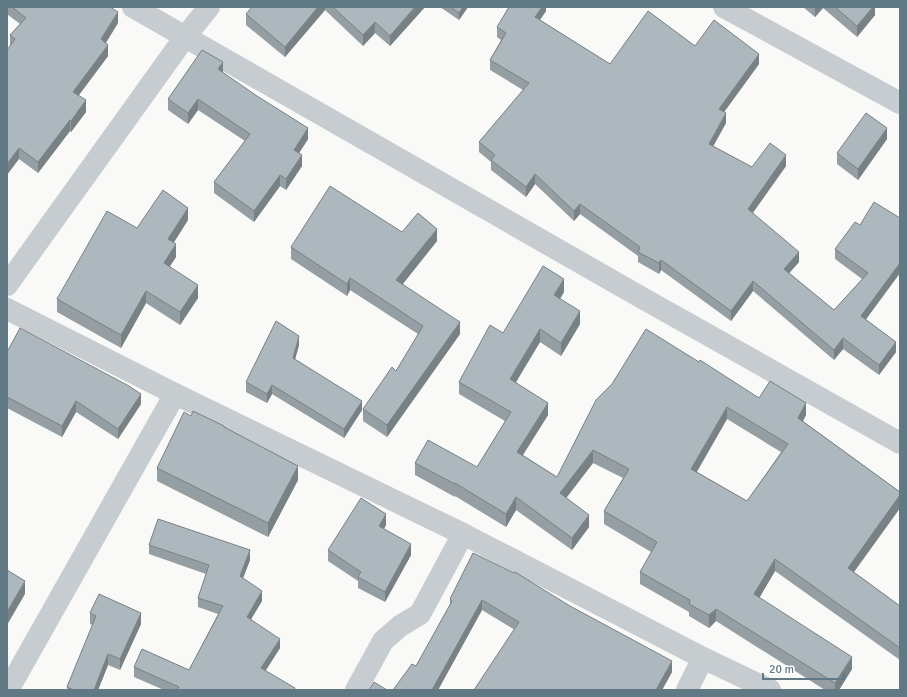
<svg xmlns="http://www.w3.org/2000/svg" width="907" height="697" font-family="Signika,sans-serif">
<rect width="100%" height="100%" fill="#f9f9f7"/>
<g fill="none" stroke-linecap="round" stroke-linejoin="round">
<g stroke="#c6cccf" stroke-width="22">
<polyline points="133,7 637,295 900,443"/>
<polyline points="724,7 900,103"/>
<polyline points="7,285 185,37 209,7"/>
<polyline points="7,309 175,394 463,534 703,658 770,690"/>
<polyline points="8,690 175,394"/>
<polyline points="356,690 383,641 400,626 420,614 463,534"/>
<polyline points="687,690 703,658"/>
</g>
</g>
<g fill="#949ea3" fill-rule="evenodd">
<polygon points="7,7 82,7 83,8 118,23 106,43 108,56 79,95 86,112 71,132 70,131 38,173 19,159 10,46 10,35 20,24 7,14"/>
<polygon points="252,7 425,7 390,46 375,33 363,46 325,10 285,57 246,25 246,14"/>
<polygon points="440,7 468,7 459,20"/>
<polygon points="546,7 546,11 540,20 610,64 695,46 759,64 724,112 726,123 713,146 752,167 786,166 753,213 799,262 789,273 834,310 862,279 835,259 835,249 860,225 900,218 900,273 866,319 896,352 879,375 843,349 834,360 753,291 731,321 661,270 659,274 638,262 638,256 580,214 574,221 535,184 526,197 491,170 491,162 479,152 479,142 523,90 490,70 490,60 501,40 497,37 497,27"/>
<polygon points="803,7 875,7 875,15 857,37 823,8 815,17"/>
<polygon points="223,73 308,139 299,153 302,166 286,190 280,186 254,222 214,193 214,182 245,141 198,110 188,124 168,110 168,99"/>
<polygon points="887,139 858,180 837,164 837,153"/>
<polygon points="188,220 173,243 176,257 170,266 198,298 180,325 146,303 121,348 57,312 57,299 137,228"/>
<polygon points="402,232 437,241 403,284 460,334 387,437 363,421 363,409 396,371 418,334 350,290 347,296 291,259 291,247"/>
<path d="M564,292l-4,7 20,25 -19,32 -21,-14 -24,40 32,33 -25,40 34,22 142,-115 60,36 47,17 -3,6 97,71v16l-46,64 46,34v54l-125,-89 -16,27 93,71 -13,21h-14l-109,-69 -7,7 -20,-12v-4l-49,-28v-12l11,-20 -47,-28v-13l19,-33 -30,-15 -27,35 23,29 -17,23 -56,-40 -10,17 -51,-31v1l-40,-22v-12l62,4 28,-46 -46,-27v-12l44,-49zM727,419l54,33 -34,49 -50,-29z"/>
<polygon points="299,345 295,359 362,410 344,438 272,394 267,403 246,392 246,382"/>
<polygon points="7,352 141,404 118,439 76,412 62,437 7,408"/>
<polygon points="191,416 224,428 298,480 268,537 157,481 157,468"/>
<polygon points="386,525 384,529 411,555 385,602 358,588 358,581 328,561 328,550"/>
<polygon points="149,545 250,560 243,578 262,601 251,619 280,648 265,671 295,690 164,690 134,677 134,667 189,670 218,614 198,607 198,598 206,574 149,554"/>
<polygon points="473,553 672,672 662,690 474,690 515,630 482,610 438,690 393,690 416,666 450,605 450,599"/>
<polygon points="90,613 141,624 120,670 108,665 98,690 67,690 67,687 93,625 90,624"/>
</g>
<g fill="#788184">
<polygon points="318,7 325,7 325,10 285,57 285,47"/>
<polygon points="415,7 425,7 390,46 390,36"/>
<polygon points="463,7 468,7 459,20 459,13"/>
<polygon points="542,7 546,7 546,11 535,27 535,17"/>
<polygon points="815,7 823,7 823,8 815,17"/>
<polygon points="873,7 875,7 875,15 857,37 857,26"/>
<polygon points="118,12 118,23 101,50 101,39"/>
<polygon points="375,22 375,33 363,46 363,35"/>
<polygon points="108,45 108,56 73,103 73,92"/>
<polygon points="759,54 759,64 719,119 719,109"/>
<polygon points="223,62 223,73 218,69"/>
<polygon points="198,99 198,110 188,124 188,113"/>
<polygon points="86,100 86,112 71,132 71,121"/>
<polygon points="726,113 726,123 709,154 709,144"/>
<polygon points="70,120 70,131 38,173 38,162"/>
<polygon points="308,128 308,139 294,161 294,150"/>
<polygon points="887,128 887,139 858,180 858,169"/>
<polygon points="19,148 19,159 7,175 7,164"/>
<polygon points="302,155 302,166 286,190 286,179"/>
<polygon points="786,155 786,166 748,219 748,209"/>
<polygon points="535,174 535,184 526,197 526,187"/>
<polygon points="280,175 280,186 254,222 254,211"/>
<polygon points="580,204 580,214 574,221 574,211"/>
<polygon points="188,208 188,220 168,252 168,239"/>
<polygon points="437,229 437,241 396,292 396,280"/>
<polygon points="176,244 176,257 164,275 164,263"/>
<polygon points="799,252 799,262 784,279 784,269"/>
<polygon points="661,260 661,270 659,274 659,263"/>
<polygon points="900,263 900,273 861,326 861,316"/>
<polygon points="350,278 350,290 347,296 347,284"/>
<polygon points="564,279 564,292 554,308 554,295"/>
<polygon points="753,281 753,291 731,321 731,311"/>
<polygon points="198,285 198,298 180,325 180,312"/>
<polygon points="146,291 146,303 121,348 121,335"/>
<polygon points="580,311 580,324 561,356 561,343"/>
<polygon points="460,322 460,334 387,437 387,425"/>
<polygon points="540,329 540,342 510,392 510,379"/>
<polygon points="299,336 299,345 293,367 293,358"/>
<polygon points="843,338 843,349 834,360 834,350"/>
<polygon points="896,342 896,352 879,375 879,365"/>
<polygon points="272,385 272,394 267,403 267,394"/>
<polygon points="141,394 141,404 118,439 118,429"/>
<polygon points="76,401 76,412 62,437 62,426"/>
<polygon points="362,401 362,410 344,438 344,429"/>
<polygon points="548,403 548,415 517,464 517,452"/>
<polygon points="806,403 806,415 798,430 798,418"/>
<polygon points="727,407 727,419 691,481 691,469"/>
<polygon points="593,450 593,463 560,506 560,493"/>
<polygon points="298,466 298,480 268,537 268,523"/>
<polygon points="900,495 900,508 848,580 848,568"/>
<polygon points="516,497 516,510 506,527 506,514"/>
<polygon points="386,514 386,525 379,537 379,526"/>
<polygon points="589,515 589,527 572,550 572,538"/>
<polygon points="411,544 411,555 385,602 385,592"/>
<polygon points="250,550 250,560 240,586 240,576"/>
<polygon points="775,559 775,571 754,607 754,594"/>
<polygon points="25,581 25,594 7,625 7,612"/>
<polygon points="262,591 262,601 247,626 247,617"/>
<polygon points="482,600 482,610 438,690 432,690"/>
<polygon points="716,609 716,621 709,628 709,615"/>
<polygon points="141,613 141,624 120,670 120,659"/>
<polygon points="280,639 280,648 261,678 261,668"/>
<polygon points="108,654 108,665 98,690 94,690"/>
<polygon points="852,657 852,669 839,690 835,690 835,683"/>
<polygon points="672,661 672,672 662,690 656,690"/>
</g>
<g fill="#acb8bd" stroke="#788184" fill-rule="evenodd">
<polygon points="12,7 82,7 83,8 84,7 110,7 118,12 101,39 108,45 73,92 86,100 71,121 70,120 38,162 19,148 7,164 7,50 15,39 10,35 26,18"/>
<polygon points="252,7 318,7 285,47 246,14"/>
<polygon points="333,7 415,7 390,36 375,22 363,35"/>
<polygon points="451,7 463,7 459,13"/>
<polygon points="509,7 542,7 535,17 610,64 648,11 695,46 714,20 759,54 719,109 726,113 709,144 752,167 770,143 786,155 748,209 799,252 784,269 834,310 868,273 835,249 855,222 860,225 874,202 900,218 900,263 861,316 896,342 879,365 843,338 834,350 753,281 731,311 661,260 659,263 638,252 640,247 580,204 574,211 535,174 526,187 491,160 495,155 479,142 529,83 490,60 506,33 497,27"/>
<polygon points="835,7 873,7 857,26"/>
<polygon points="202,50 223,62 218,69 257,96 308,128 294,150 302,155 286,179 280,175 254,211 214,182 250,134 198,99 188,113 168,99"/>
<polygon points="866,113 887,128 858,169 837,153"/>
<polygon points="330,186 402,232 418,213 437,229 396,280 460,322 387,425 363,409 392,367 396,371 423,326 350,278 347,284 291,247"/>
<polygon points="163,190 188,208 168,239 176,244 164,263 198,285 180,312 146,291 121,335 57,299 107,211 137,228"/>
<path d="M543,266l21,13 -10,16 26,16 -19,32 -21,-14 -30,50 38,24 -31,49 40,25 39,-77 16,-16 34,-55 53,33 1,-2 59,38 11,-17 36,22 -8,15 102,74v3l-52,73 52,38v42l-125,-89 -21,35 98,63 -17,26 -119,-74 -7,6 -20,-11 1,-4 -50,-28 17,-30 -53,-31 25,-42 -36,-19 -33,43 29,22 -17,23 -56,-41 -10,17 -51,-31v1l-40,-21 13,-23 49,27 34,-55 -52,-30 31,-57 13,8zM727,407l61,37 -41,57 -56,-32z"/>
<polygon points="276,321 299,336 293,358 362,401 344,429 272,385 267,394 246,382"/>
<polygon points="20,328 129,386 141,394 118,429 76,401 62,426 7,397 7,356 8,355 7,355 7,352"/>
<polygon points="193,411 224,426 224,427 298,466 268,523 157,468 184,412 191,416"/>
<polygon points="361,498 386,514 379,526 411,544 385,592 358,577 361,572 328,550"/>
<polygon points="158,519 250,550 240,576 262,591 247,617 280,639 261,668 295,688 294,690 177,690 179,687 134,667 142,649 189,670 223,606 198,598 209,565 149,545"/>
<polygon points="473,553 514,573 515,572 570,606 672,661 656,690 474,690 519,622 482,600 432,690 393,690 412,664 416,666 452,601 450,599"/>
<polygon points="7,570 25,581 7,612"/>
<polygon points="99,594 141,613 120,659 108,654 94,690 74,690 67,687 96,616 90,613"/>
<polygon points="374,682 387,690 369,690"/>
</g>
<rect width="907" height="697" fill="none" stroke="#617885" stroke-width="16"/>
<path d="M763 673v6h81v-6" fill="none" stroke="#617885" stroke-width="2"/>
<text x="769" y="673" font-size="12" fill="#617885" stroke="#ffffff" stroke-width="3" paint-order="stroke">20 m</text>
</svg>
